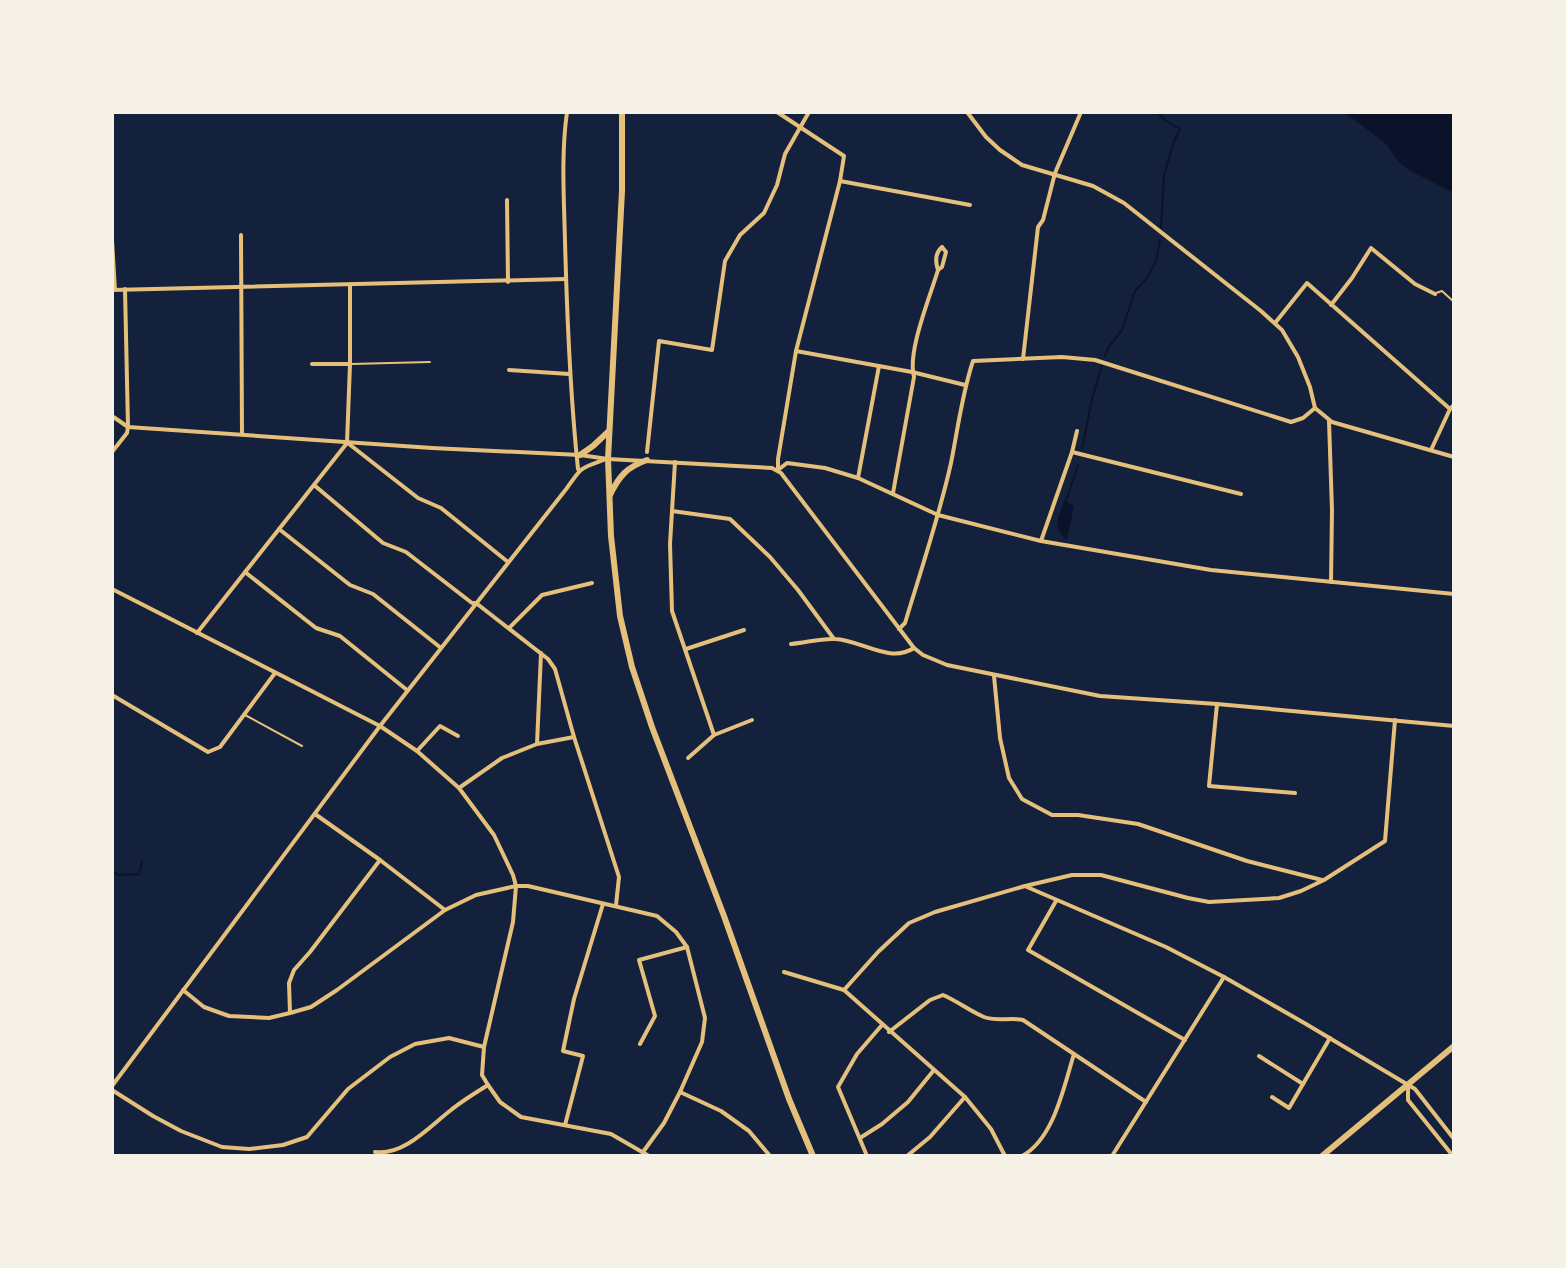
<svg xmlns="http://www.w3.org/2000/svg" width="1566" height="1268" font-family="'IBM Plex Sans',sans-serif">
<rect width="100%" height="100%" fill="#14213d"/>
<g fill="#0b132b">
<polygon points="1344,112 1454,112 1454,193 1409,170 1398,161 1386,144"/>
<path d="M1064,500l10,6 -7,34c-16,-13 -8,-22 -3,-40z"/>
</g>
<g fill="none" stroke-linecap="round" stroke-linejoin="round">
<g stroke="#0b132b" stroke-width="2">
<polyline points="1157,112 1166,121 1180,129 1174,141 1164,175 1161,228"/>
<polyline points="1105,356 1109,346 1122,330 1135,291 1148,277 1156,261 1160,240"/>
<polyline points="1082,449 1092,399 1102,365"/>
<polyline points="1066,501 1078,465"/>
<polyline points="112,871 118,875 139,874 142,862"/>
</g>
<g stroke="#e5c07b" stroke-width="2">
<polyline points="1436,293 1442,291 1454,302"/>
<polyline points="351,364 430,362"/>
<polyline points="245,715 302,746"/>
</g>
<g stroke="#e5c07b" stroke-width="4">
<path d="M567,112c-6,42 -3,87 -2,129 2,77 5,152 13,228"/>
<polyline points="777,112 844,156 840,181 970,205"/>
<polyline points="967,112 986,137 1000,150 1022,165 1093,186 1124,203 1261,311 1282,330 1298,357 1310,387 1315,408"/>
<polyline points="507,200 508,282"/>
<polyline points="241,235 242,434"/>
<polyline points="112,240 115,290"/>
<path d="M938,270c-3,-9 -3,-17 4,-23"/>
<polyline points="112,290 566,279"/>
<polyline points="1331,305 1352,278 1371,248 1415,284 1435,294"/>
<polyline points="1275,323 1307,283 1450,409"/>
<polyline points="796,351 912,372 965,385"/>
<polyline points="1023,359 1038,227 1043,220 1055,173 1081,112"/>
<polyline points="312,364 350,364"/>
<polyline points="509,370 569,374"/>
<polyline points="112,416 128,427 432,448 580,455 608,459 772,468 781,473 914,648 923,655 947,665 1100,696 1217,704 1454,726"/>
<polyline points="1329,421 1332,510 1331,582"/>
<polyline points="347,443 350,364 350,285"/>
<polyline points="349,444 418,498 441,508 508,562"/>
<polyline points="1431,450 1450,409 1454,405"/>
<polyline points="112,452 127,433 128,427 125,289"/>
<polyline points="647,452 659,341 712,350 725,261 740,235 764,213 777,185 785,154 809,112"/>
<polyline points="1072,452 1241,494"/>
<polyline points="675,462 670,544 672,611 714,735"/>
<polyline points="778,470 787,463 825,468 858,478 938,515 1041,541 1211,570 1454,594"/>
<polyline points="778,470 778,459 796,351 840,181"/>
<polyline points="858,478 879,366"/>
<polyline points="314,485 383,543 406,552 472,603 476,603 548,659 555,669 574,737 619,877 616,905"/>
<path d="M893,493l21,-116c-7,-25 16,-80 24,-107l4,-3 4,-15 -4,-5"/>
<polyline points="672,511 730,519 770,557 798,590 834,639"/>
<polyline points="279,529 350,585 373,594 441,648"/>
<polyline points="1041,541 1072,452 1077,431"/>
<polyline points="245,572 316,628 340,636 407,690"/>
<polyline points="112,589 380,726 417,751 459,788 494,835 513,875 516,886 513,922 484,1047 482,1075 488,1085 500,1102 521,1117 611,1134 649,1156"/>
<polyline points="509,628 542,595 592,583"/>
<path d="M899,629l6,-6c16,-53 34,-106 46,-160 7,-35 11,-69 22,-102l89,-4 33,3 196,62 12,-4 12,-10 17,14 122,35"/>
<polyline points="197,633 347,443"/>
<path d="M791,644c14,-1 30,-6 44,-5 26,1 55,25 79,9"/>
<polyline points="686,649 744,630"/>
<polyline points="994,676 1000,738 1009,778 1022,799 1052,815 1078,815 1138,824 1247,861 1322,880"/>
<polyline points="112,695 208,752 220,747 275,673"/>
<polyline points="1217,704 1209,786 1295,793"/>
<polyline points="537,744 541,653"/>
<polyline points="417,751 440,726 458,736"/>
<polyline points="688,758 714,735 752,720"/>
<polyline points="459,788 502,758 537,744 574,737"/>
<polyline points="315,814 380,860 445,910"/>
<polyline points="1027,887 1166,947 1224,977 1306,1024 1415,1089 1454,1139"/>
<polyline points="1056,901 1028,950 1185,1040"/>
<polyline points="784,972 844,990 965,1097 991,1129 1005,1156"/>
<polyline points="183,990 204,1007 229,1016 269,1018 290,1013 311,1007 337,990 445,910 476,895 516,886 528,886 657,916 676,932 687,947 705,1018 702,1042 680,1092 664,1123 643,1152"/>
<polyline points="844,990 878,952 909,923 935,912 1025,886 1072,875 1101,875 1188,898 1209,902 1279,898 1301,891 1324,880 1385,841 1395,720"/>
<polyline points="290,1013 289,983 294,970 310,952 380,860"/>
<path d="M889,1032l41,-32 13,-5c14,6 27,16 41,22 13,5 26,0 39,3l123,82"/>
<polyline points="640,1044 655,1016 639,960 687,947"/>
<polyline points="1259,1056 1303,1084 1330,1038"/>
<path d="M112,1086l268,-360 187,-238c16,-23 13,-19 39,-29"/>
<polyline points="1408,1086 1408,1100 1453,1156"/>
<polyline points="112,1090 153,1116 181,1131 222,1147 249,1149 283,1145 307,1137 348,1089 390,1057 415,1044 449,1038 484,1047"/>
<polyline points="680,1092 721,1111 749,1131 770,1156"/>
<polyline points="1272,1097 1289,1108 1303,1084"/>
<polyline points="565,1125 583,1056 563,1051 574,999 603,904"/>
<polyline points="860,1138 882,1124 908,1102 934,1070"/>
<path d="M375,1152c29,4 55,-26 76,-42 11,-9 24,-17 37,-25"/>
<polyline points="867,1156 838,1087 857,1054 882,1025"/>
<polyline points="907,1156 930,1137 965,1097"/>
<path d="M1022,1156c32,-17 42,-70 52,-102"/>
<polyline points="1112,1156 1224,977"/>
</g>
<polyline stroke="#e5c07b" stroke-width="6" points="1322,1156 1454,1046"/>
<g stroke="#e5c07b" stroke-width="6">
<polyline points="622,112 622,191 608,459 611,536 620,616 632,667 652,727 724,916 789,1099 813,1156"/>
<polyline points="580,455 593,446 609,431"/>
<path d="M610,495c9,-19 17,-28 37,-35"/>
</g>
</g>
<rect width="1566" height="1268" fill="none" stroke="#f6f1e7" stroke-width="228"/>
</svg>
